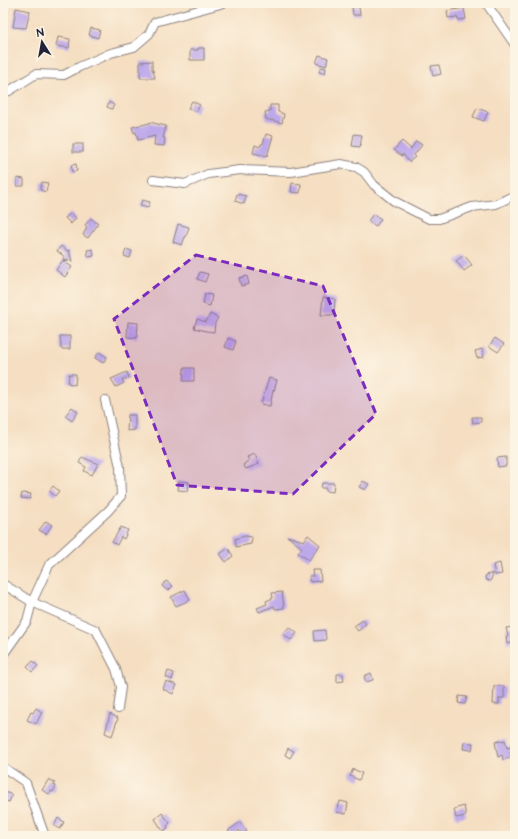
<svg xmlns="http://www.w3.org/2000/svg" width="518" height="839" font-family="'Architects Daughter',sans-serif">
<rect width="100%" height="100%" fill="#fcf5e5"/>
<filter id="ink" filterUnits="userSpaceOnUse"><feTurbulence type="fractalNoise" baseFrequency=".025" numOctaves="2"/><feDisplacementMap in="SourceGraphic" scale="8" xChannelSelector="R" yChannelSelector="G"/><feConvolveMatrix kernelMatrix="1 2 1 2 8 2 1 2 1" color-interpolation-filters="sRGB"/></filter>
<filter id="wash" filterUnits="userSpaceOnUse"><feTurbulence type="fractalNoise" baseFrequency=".012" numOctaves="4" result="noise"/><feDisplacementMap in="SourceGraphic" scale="16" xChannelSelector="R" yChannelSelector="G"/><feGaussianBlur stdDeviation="0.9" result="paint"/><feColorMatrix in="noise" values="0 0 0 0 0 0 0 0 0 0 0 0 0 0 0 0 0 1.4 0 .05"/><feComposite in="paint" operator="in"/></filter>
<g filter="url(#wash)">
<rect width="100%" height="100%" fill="#f5dec1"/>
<g id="blocks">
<g fill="#bda8ea">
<polygon points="352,7 359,7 360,15 353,15"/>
<polygon points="16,8 30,11 26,28 13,27"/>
<polygon points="464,8 466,19 458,20 457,17 448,18 447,11"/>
<polygon points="91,28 100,30 98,38 89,35"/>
<polygon points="58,37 70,39 69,48 56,46"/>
<polygon points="198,48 204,48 204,60 190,60 190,50 198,50"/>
<polygon points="319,55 328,58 326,66 316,63"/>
<polygon points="152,61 152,70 153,70 155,78 140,78 140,62"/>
<polygon points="439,65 441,74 433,76 431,66"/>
<polygon points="321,67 326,68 325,74 319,72"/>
<polygon points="192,101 200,105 196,112 188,108"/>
<polygon points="109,102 114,105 112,109 107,107"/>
<polygon points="270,105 278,105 278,112 284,114 282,123 266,119 265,112 270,111"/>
<polygon points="477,108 488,112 484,121 473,117"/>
<polygon points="152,122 153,123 166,126 163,138 165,138 164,146 154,145 155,136 138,140 136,132 134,133 132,127 146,124"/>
<polygon points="266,134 273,136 267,156 253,153 255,145 260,147 261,144 263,144"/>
<polygon points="354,134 362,135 360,147 352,146"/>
<polygon points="402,141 411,149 416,141 422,145 414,155 415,157 409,162 403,154 402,156 394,150"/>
<rect x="73" y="144" width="10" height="8"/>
<polygon points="76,164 77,171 72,172 71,165"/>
<polygon points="17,178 24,179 24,186 17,186"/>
<polygon points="42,182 48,183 46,192 40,190"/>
<polygon points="292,183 301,184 300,193 291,192"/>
<polygon points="237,194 246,196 244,204 235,201"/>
<polygon points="142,200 150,202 148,208 140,206"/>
<polygon points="71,213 76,218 71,224 65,218"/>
<polygon points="373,214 381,219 376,226 368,221"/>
<polygon points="91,218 98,224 88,238 83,235 87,227 85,225"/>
<polygon points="178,224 189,227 186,237 185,237 182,245 173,242"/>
<polygon points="61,246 67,251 69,250 72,262 69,260 63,261 72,267 65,277 56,270 65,257 57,251"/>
<polygon points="93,249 94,256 88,257 87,250"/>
<polygon points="126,249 132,251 130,258 124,256"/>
<polygon points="464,255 472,265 464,271 456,261"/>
<polygon points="200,272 208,274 205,282 197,279"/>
<polygon points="247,276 249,284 241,286 239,278"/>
<polygon points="205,294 212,295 210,306 203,304"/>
<polygon points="323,297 335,299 334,315 321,315"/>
<polygon points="210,314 218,318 215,323 214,332 206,331 194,328 197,319 206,322"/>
<polygon points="128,322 138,323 137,338 127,337"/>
<polygon points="60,336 70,336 70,349 61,349"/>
<polygon points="228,338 236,341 233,350 225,347"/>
<polygon points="495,338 504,344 498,352 489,346"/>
<polygon points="482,349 484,357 477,358 475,351"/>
<polygon points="99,352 107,357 103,363 95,358"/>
<polygon points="184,368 194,368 194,381 183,381"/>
<polygon points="127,372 129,378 122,380 124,383 116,387 111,379"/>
<polygon points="69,374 76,374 75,385 68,383"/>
<polygon points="269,378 277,380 274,391 273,390 270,406 261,404"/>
<polygon points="72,407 78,412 72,421 65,416"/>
<polygon points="128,415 135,415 135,430 127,431"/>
<polygon points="472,417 481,417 481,422 473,423"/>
<polygon points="255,454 259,464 246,469 243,465 249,460 247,457"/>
<polygon points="82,457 98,464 92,475 84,471 86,467 79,463"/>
<polygon points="506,457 506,466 498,467 497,458"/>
<polygon points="179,481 189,482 188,491 178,490"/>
<polygon points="363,481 369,484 365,490 359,487"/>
<polygon points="322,483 334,483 333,492 326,491 326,488 321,488"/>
<polygon points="53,486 59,491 55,496 49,491"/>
<polygon points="22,493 31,494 30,499 21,498"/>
<polygon points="46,521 52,525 46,534 39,530"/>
<polygon points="121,527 128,530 124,539 121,537 117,545 112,542"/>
<polygon points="308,535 320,545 309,560 298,553 302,548 287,536 304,541"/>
<polygon points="245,536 252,537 251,544 236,547 235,539"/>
<polygon points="228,548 233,556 226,562 220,554"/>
<polygon points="500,563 502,574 495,575 493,565"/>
<polygon points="312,570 320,570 321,581 310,582 309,576 313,576"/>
<polygon points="493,573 491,580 489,581 486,580 485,578 486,575"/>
<polygon points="166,581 173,586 168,591 162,586"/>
<polygon points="185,590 190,600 176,606 171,597"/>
<polygon points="282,592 284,608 275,609 274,606 259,612 257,608 267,604 266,601 273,598 272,593"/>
<polygon points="363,620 366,624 358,631 354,626"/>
<polygon points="289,627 297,633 291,640 283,634"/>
<polygon points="513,627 515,635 515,642 507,644 506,636 508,636 506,628"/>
<polygon points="325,630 326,640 315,641 314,631"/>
<polygon points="33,661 38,666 32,672 27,667"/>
<polygon points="168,671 174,673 172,680 166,677"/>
<polygon points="371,673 373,680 366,682 364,676"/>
<polygon points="337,674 343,674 344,681 337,682"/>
<polygon points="166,681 177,685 173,694 163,689"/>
<polygon points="494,686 504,686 504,698 499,698 499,704 493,704"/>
<polygon points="459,696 467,697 465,704 458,703"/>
<polygon points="36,708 42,712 36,724 27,720 31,712 33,713"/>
<polygon points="110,714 118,718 112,736 105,733"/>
<polygon points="505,740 507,748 512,747 513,751 510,752 512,757 503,760 502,755 498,757 495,742"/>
<polygon points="464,742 473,743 472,750 463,749"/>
<polygon points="288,748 294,751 290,758 285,755"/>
<polygon points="353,769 362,773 359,780 350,776"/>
<polygon points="49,779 55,783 54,785 56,786 53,792 51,791 49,794 42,790"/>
<polygon points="3,791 12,795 9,802 3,800"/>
<polygon points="340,801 348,803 346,814 337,812"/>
<polygon points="464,806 466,816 456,818 454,809"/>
<polygon points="162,813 170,823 167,826 168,828 163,831 155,819"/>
<polygon points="58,818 64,822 60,829 54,826"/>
<polygon points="240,822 247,831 242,834 239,830 233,836 228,831"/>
</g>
</g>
</g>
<g filter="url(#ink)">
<use href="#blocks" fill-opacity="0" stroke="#8c807e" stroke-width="1"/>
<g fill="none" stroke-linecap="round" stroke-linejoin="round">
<g stroke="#8c807e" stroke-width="10">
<g id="street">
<polyline points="486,3 515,45"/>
<polyline points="3,93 9,91 36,74 64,75 79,67 111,53 134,47 149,34 155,22 224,3"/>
<polyline points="153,180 185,184 208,174 240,170 291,172 341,164 356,167 364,172 374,185 394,201 429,219 439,219 472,207 496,204 515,195"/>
<polyline points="3,584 32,602 49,565 108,511 121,496 120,467 105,400"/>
<polyline points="3,655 27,621 32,602 96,630 116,669 121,687 118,709"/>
<polyline points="3,767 26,783 45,836"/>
</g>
</g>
<use href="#street" stroke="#fff" stroke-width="8"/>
</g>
</g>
<path fill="#7b2cbf" fill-opacity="0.2" stroke="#7b2cbf" stroke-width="3" stroke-dasharray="8 5" stroke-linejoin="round" d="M196,255l127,31 53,128 -83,80 -116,-9 -63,-166z"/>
<rect width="518" height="839" fill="none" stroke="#fcf5e5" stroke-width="16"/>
<g transform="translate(42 42) rotate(349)" stroke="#fcf5e5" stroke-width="3" paint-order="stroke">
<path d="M0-3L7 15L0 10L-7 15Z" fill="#22223b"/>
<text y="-6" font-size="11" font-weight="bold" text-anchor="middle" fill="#22223b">N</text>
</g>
</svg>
